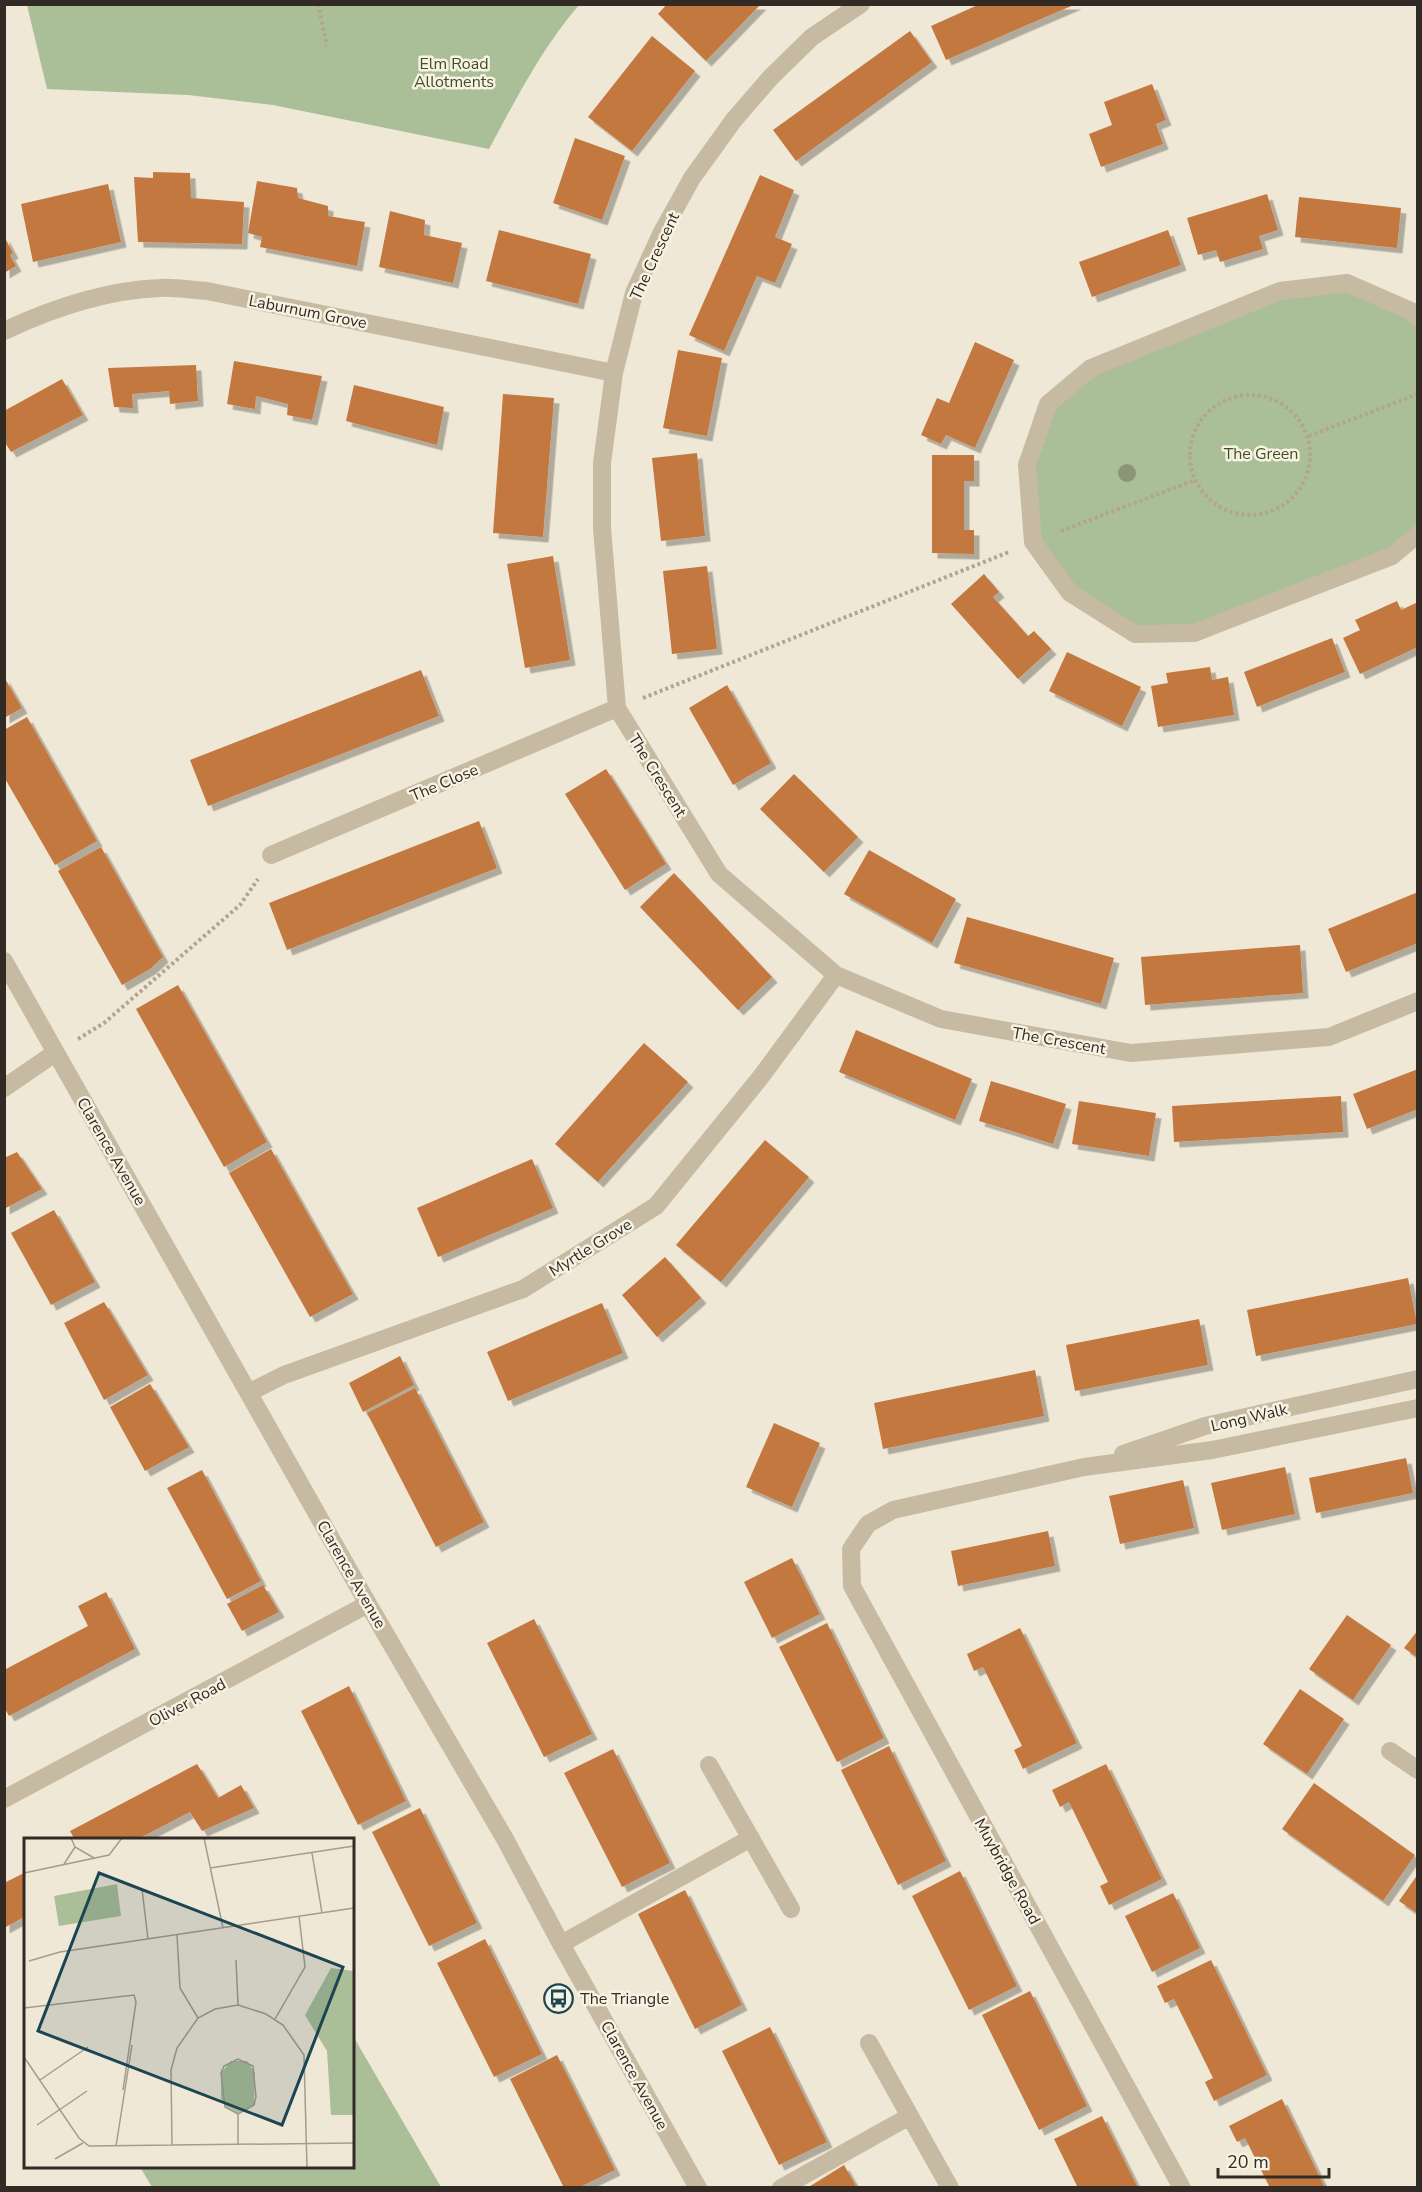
<svg xmlns="http://www.w3.org/2000/svg" width="1422" height="2192" font-family="'Nunito Sans',sans-serif">
  <defs>
    <filter id="shadow"><feDropShadow dx="5.5" dy="5.5" stdDeviation="0" flood-color="#0004"/></filter>
  </defs>
  <rect width="100%" height="100%" fill="#f0e8d6"/>
  <path fill="#aabe97" d="M27,5V4L579,5C542,48 516,99 489,149L273,105L188,95L47,89Z
    M1347,283L1417,318V534L1392,556L1194,633L1135,634L1070,593L1033,542L1027,465L1048,404L1091,368L1280,291Z
    M353,2036L441,2187H152L140,2167L352,2166Z"/>
  <path fill="#c37841" filter="url(#shadow)" d="M667,4H761L706,61L658,14Z
    M980,4H1076L946,60L931,26Z
    M910,31L932,62L796,161L773,130Z
    M652,36L695,71L632,151L588,117Z
    M1152,84L1166,120L1156,124L1163,144L1101,167L1089,134L1112,125L1104,102Z
    M575,138L625,156L602,220L553,203Z
    M153,172L190,173L191,198L244,202L242,244L138,242L134,177L153,178Z
    M760,175L794,190L775,237L792,244L775,283L757,276L724,351L689,335Z
    M257,181L297,188L298,198L328,206V216L365,222L357,266L260,247L262,237L248,233Z
    M108,184L121,242L33,262L21,204Z
    M1267,194L1278,230L1259,236L1263,249L1220,262L1216,250L1198,255L1187,218Z
    M1299,197L1401,208L1397,248L1295,237Z
    M390,211L425,220L424,235L462,243L453,283L379,267Z
    M499,230L591,254L578,304L486,281Z
    M1168,230L1181,265L1092,297L1079,262Z
    M4,236L13,253L10,255L16,266L4,273Z
    M975,342L1014,360L975,448L946,435L941,444L921,435L937,398L949,403Z
    M678,350L722,358L707,436L663,428Z
    M234,361L322,376L312,420L287,415L288,404L256,396L255,409L227,404Z
    M196,365L198,401L170,404L169,391L132,394L133,408L114,407L108,368Z
    M62,379L83,415L11,452L4,441V411Z
    M354,385L444,407L437,445L346,421Z
    M503,394L554,398L543,537L493,533Z
    M697,453L705,536L661,541L652,458Z
    M932,455H974V481H964V530H974V554L932,553Z
    M553,556L570,660L525,668L507,564Z
    M707,566L717,649L672,654L663,571Z
    M984,574L999,592L993,597L1028,636L1034,631L1051,649L1018,679L951,604Z
    M1397,601L1401,610L1418,602V647L1360,674L1343,638L1360,630L1355,620Z
    M1332,638L1345,672L1257,707L1244,672Z
    M1067,652L1141,687L1122,726L1049,691Z
    M1210,667L1212,680L1228,677L1234,715L1158,727L1151,686L1168,683L1166,673Z
    M421,670L439,716L208,806L190,760Z
    M4,677L22,708L4,718Z
    M727,685L771,763L733,785L689,708Z
    M27,717L97,841L55,865L4,777V730Z
    M606,769L666,864L625,890L565,794Z
    M794,774L858,837L824,872L760,809Z
    M479,821L497,868L287,950L269,903Z
    M101,847L163,957L150,969L122,985L58,871Z
    M869,850L956,899L932,943L844,894Z
    M674,873L772,977L738,1010L640,907Z
    M1418,892V943L1346,972L1328,929Z
    M967,917L1114,958L1101,1004L954,963Z
    M1300,945L1303,993L1145,1005L1141,957Z
    M178,985L267,1142L224,1167L136,1009Z
    M856,1030L972,1079L955,1120L839,1072Z
    M644,1043L688,1082L598,1182L555,1144Z
    M1418,1069V1109L1367,1129L1353,1094Z
    M991,1081L1066,1104L1053,1144L979,1121Z
    M1341,1096L1343,1132L1174,1142L1172,1106Z
    M1079,1101L1156,1113L1149,1156L1072,1144Z
    M765,1140L809,1177L721,1282L676,1245Z
    M271,1149L353,1294L310,1317L229,1173Z
    M17,1152L42,1189L4,1209V1158Z
    M532,1159L553,1208L438,1257L417,1208Z
    M54,1210L95,1282L51,1305L11,1233Z
    M665,1257L701,1298L657,1337L622,1295Z
    M1408,1278L1417,1324L1256,1356L1247,1310Z
    M104,1302L148,1375L104,1400L64,1323Z
    M602,1303L623,1353L508,1401L487,1352Z
    M1199,1319L1208,1365L1075,1391L1066,1345Z
    M400,1356L414,1385L363,1412L349,1383Z
    M1035,1370L1044,1416L883,1449L874,1403Z
    M150,1384L189,1447L145,1471L110,1407Z
    M415,1388L484,1522L436,1547L367,1413Z
    M774,1423L820,1443L792,1507L746,1487Z
    M1406,1458L1413,1493L1316,1513L1309,1478Z
    M1285,1467L1295,1514L1222,1530L1211,1483Z
    M202,1470L261,1581L227,1599L167,1488Z
    M1183,1480L1194,1528L1120,1544L1109,1496Z
    M1048,1531L1055,1566L958,1586L951,1551Z
    M792,1558L820,1614L772,1638L744,1582Z
    M263,1585L279,1612L242,1631L227,1604Z
    M106,1592L135,1649L9,1716L4,1707V1670L88,1626L78,1606Z
    M1347,1615L1391,1645L1353,1700L1309,1669Z
    M534,1619L592,1734L544,1757L487,1643Z
    M827,1623L884,1738L837,1762L779,1647Z
    M1020,1628L1077,1743L1023,1769L1014,1750L1022,1746L983,1667L974,1671L967,1654Z
    M1418,1630V1658L1404,1648Z
    M349,1686L406,1801L358,1825L301,1711Z
    M1300,1689L1344,1719L1307,1774L1263,1744Z
    M889,1746L946,1861L898,1885L841,1770Z
    M613,1749L670,1863L622,1887L564,1773Z
    M197,1764L218,1798L241,1785L254,1808L202,1831L190,1812L136,1840H75L70,1831Z
    M1106,1764L1162,1879L1109,1905L1100,1886L1108,1882L1069,1802L1060,1807L1052,1790Z
    M1314,1783L1415,1855L1383,1901L1282,1829Z
    M420,1808L477,1923L429,1946L372,1832Z
    M960,1871L1017,1986L969,2010L912,1896Z
    M26,1872V1916L4,1928V1883Z
    M1418,1874V1914L1399,1901Z
    M685,1890L742,2005L695,2029L638,1914Z
    M1173,1893L1200,1948L1152,1972L1125,1916Z
    M485,1939L542,2054L494,2077L437,1963Z
    M1211,1960L1267,2075L1214,2101L1205,2082L1213,2078L1174,1999L1165,2003L1157,1986Z
    M1030,1991L1087,2106L1039,2130L982,2015Z
    M770,2027L827,2142L779,2165L722,2051Z
    M557,2055L615,2170L578,2188H564L510,2079Z
    M1282,2099L1325,2188H1270L1245,2138L1237,2142L1229,2126Z
    M1102,2116L1138,2188H1078L1054,2139Z
    M844,2165L857,2188H807Z"/>
  <g fill="none" stroke-linecap="round" stroke-linejoin="round">
    <path stroke="#b3a48d" stroke-width="4" stroke-dasharray="3 3" stroke-linecap="butt" d="M318,4L327,46
      M1190 455a60 60 0 1 1 120 0a60 60 0 1 1-120 0Z
      M1309,436L1418,394
      M1061,531L1195,480
      M643,698L1009,552
      M78,1039L104,1023L240,905L258,879"/>
    <path stroke="#c7baa3" stroke-width="18" d="M861,4L812,37L771,77L733,121L692,178L662,232L634,293L614,373L602,463V528L617,708L719,874L836,975L941,1019L1131,1053L1329,1037L1418,1001
      M1418,318L1411,311L1347,283L1280,291L1091,368L1048,404L1027,465L1033,542L1070,593L1135,634L1194,633L1392,556L1418,534
      M4,331C53,308 106,290 160,288C175,287 191,290 207,291L614,373
      M271,855L617,708
      M4,961L368,1604L505,1839L561,1944L698,2188
      M4,1088L55,1053
      M250,1392L284,1375L523,1289L656,1206L760,1078L836,975
      M1123,1454L1205,1426L1418,1379
      M1390,1751L1418,1770
      M709,1765L791,1909
      M4,1799L368,1604
      M561,1944L751,1838
      M869,2043L950,2188
      M781,2188L910,2116
      M1182,2188L852,1586L851,1549L868,1524L893,1510L1084,1467L1212,1450L1418,1408"/>
  </g>
  <circle fill="#8c9477" cx="1127" cy="473" r="9"/>
  <defs>
    <symbol id="bus-ring" viewBox="-11 -11 22 22"><circle r="9.5" fill="#f8f2e2" stroke="#1c4552" stroke-width="1.5"/><path d="M-5-6H5V4H4V6H2V4H-2V6H-4V4H-5ZM-3.5-4V0h7V-4ZM-3.5 1.2v1.5H-2V1.2ZM2 1.2v1.5H3.5V1.2Z" fill="#1c4552"/></symbol>
  </defs>
  <g fill-rule="evenodd">
    <use href="#bus-ring" x="542" y="1982" width="33" height="33"/>
  </g>
  <g text-anchor="middle" stroke-width="5" stroke-linejoin="round" paint-order="stroke">
    <g font-size="16" fill="#3b5029" stroke="#f8f2e2">
      <text x="454" y="69">Elm Road<tspan x="454" dy="18">Allotments</tspan></text>
      <text x="1261" y="459">The Green</text>
    </g>
    <g font-size="16" fill="#322b25" stroke="#f8f2e2">
      <text transform="translate(654 256) rotate(-65)" y="6">The Crescent</text>
      <text transform="translate(308 311) rotate(11)" y="6">Laburnum Grove</text>
      <text transform="translate(658 775) rotate(58)" y="6">The Crescent</text>
      <text transform="translate(444 782) rotate(-23)" y="6">The Close</text>
      <text transform="translate(1059 1040) rotate(10)" y="6">The Crescent</text>
      <text transform="translate(112 1151) rotate(60)" y="6">Clarence Avenue</text>
      <text transform="translate(590 1247) rotate(-32)" y="6">Myrtle Grove</text>
      <text transform="translate(1249 1417) rotate(-13)" y="6">Long Walk</text>
      <text transform="translate(352 1574) rotate(60)" y="6">Clarence Avenue</text>
      <text transform="translate(187 1702) rotate(-28)" y="6">Oliver Road</text>
      <text transform="translate(1008 1871) rotate(61)" y="6">Muybridge Road</text>
      <text transform="translate(635 2075) rotate(61)" y="6">Clarence Avenue</text>
    </g>
    <g font-size="16" fill="#322b25" stroke="#f8f2e2" text-anchor="start">
      <text x="580" y="2004">The Triangle</text>
    </g>
  </g>
  <g transform="translate(24 1838)">
    <rect width="330" height="330" fill="#f0e8d6"/>
    <path d="M93,46L97,78L35,88L30,58ZM307,130L330,133V277H307L303,213L281,177ZM207,223H223L231,235L230,267L214,276L201,269L197,260V235Z" fill="#aabe97"/>
    <path fill="none" stroke="#a49c8f" stroke-width="1.5" d="M47,0L51,9L70,20M180,0L199,90M288,15L298,75M40,26L51,9M186,30L330,8M0,35L85,17L98,0M118,51L124,101M153,97L156,150L174,180M212,122L214,167M5,123L36,114L330,70M0,170L110,157L112,164L99,252M251,181L281,129L275,78M0,219L55,300L65,308L330,305M16,242L64,209M13,287L63,253M148,307L147,232L153,210L174,180L191,171L214,167L242,176L259,187L280,217L283,330M214,307V276L201,269L197,235L200,228L214,221L229,228L232,259L230,267L214,276M92,308L108,207M31,321L59,305"/>
    <path fill="#1c4552" fill-opacity="0.15" stroke="#1c4552" stroke-width="3" d="M75,35L319,129L258,287L14,193Z"/>
    <rect width="330" height="330" fill="none" stroke="#322b25" stroke-width="3"/>
  </g>
  <rect width="1422" height="2192" fill="none" stroke="#322b25" stroke-width="12"/>
  <path d="M1218 2168v9h111v-9" fill="none" stroke="#322b25" stroke-width="3"/>
  <text x="1227" y="2168" font-size="18" fill="#322b25" stroke="#f8f2e2" stroke-width="4.5" paint-order="stroke">20 m</text>
</svg>
